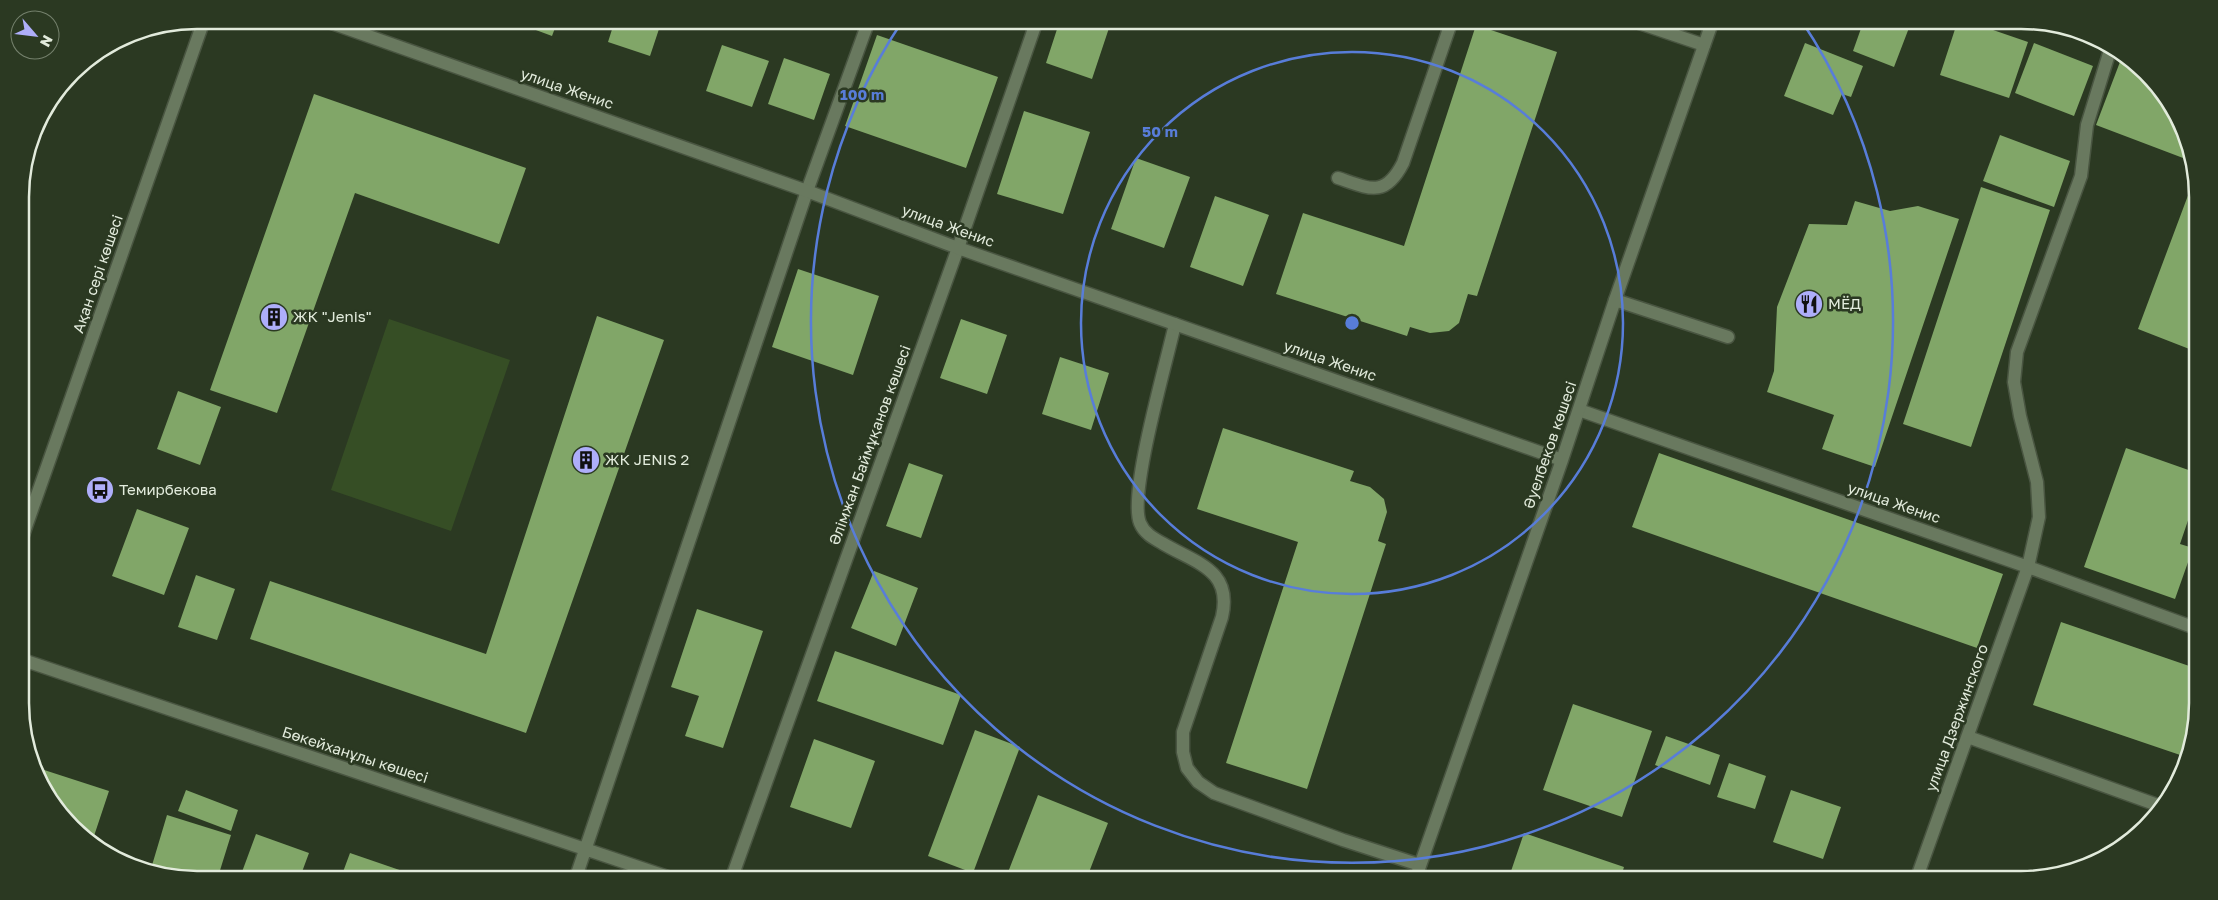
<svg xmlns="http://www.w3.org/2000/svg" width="2218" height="900" font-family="'Golos Text',sans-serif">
  <rect width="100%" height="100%" fill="#2b3922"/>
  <path fill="#364e25" d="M389,319L510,360L451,531L331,490Z"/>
  <path fill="#81a668" d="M509,20H558L552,36Z
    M615,20H662L650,56L608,42Z
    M1060,20H1085L1109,28L1092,79L1046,63Z
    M1864,20H1912L1894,67L1853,51Z
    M1958,20H1964L2028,42L2009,98L1940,75Z
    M1476,25L1557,52L1477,296L1468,294L1459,323L1449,331L1430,333L1410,327L1407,336L1276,294L1303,213L1404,246Z
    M877,35L998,77L966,168L845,126Z
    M1805,43L1863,66L1851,97L1842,94L1833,115L1784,96Z
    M2034,43L2093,66L2074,116L2015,93Z
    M722,45L769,61L752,107L706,91Z
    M2123,54L2128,56L2161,89L2191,161L2096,125Z
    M784,58L830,74L814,120L768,104Z
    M314,94L526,168L499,244L355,193L277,413L210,390Z
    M1024,111L1090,132L1063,214L997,194Z
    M2000,135L2070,161L2054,207L1983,181Z
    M1136,158L1190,177L1164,248L1111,229Z
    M2196,174L2197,352L2138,329Z
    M1981,187L2050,210L1971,447L1903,424Z
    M1215,196L1269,215L1243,286L1190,267Z
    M1855,201L1890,211L1918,206L1959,219L1875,467L1822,449L1834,415L1767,392L1774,371L1777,307L1809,224L1847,225Z
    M798,269L879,296L853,375L772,347Z
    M597,316L664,340L526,733L250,639L270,581L486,654Z
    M961,319L1007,335L987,394L940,378Z
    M1060,357L1109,373L1091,430L1042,414Z
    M178,391L221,407L200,465L157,449Z
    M1223,428L1354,471L1350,481L1370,487L1384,499L1387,512L1378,541L1386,544L1307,789L1226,763L1298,542L1197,509Z
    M2126,448L2197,473V494L2180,544L2193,548L2175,599L2084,567Z
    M1659,453L2003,574L1977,648L1632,527Z
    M909,463L943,475L921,538L886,526Z
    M137,509L189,528L164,595L112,576Z
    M874,571L918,588L896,646L851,628Z
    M196,575L235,589L217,640L178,627Z
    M697,609L763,631L723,748L685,736L699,696L671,687Z
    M2061,622L2198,669V703L2189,758L2033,705Z
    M835,651L961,695L943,745L817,701Z
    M1573,704L1652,731L1622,817L1543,790Z
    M975,730L1020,747L973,873L928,856Z
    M1666,736L1720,755L1710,785L1655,765Z
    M814,739L875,761L851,828L790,807Z
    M1729,763L1766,776L1755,809L1717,797Z
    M38,768L109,791L93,839L64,819Z
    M186,790L238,810L231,831L178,811Z
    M1791,790L1841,807L1823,859L1773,842Z
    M1038,795L1108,823L1086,880H1005Z
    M167,815L231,835L217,880H197L150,872Z
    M1524,833L1624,867L1620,880H1508Z
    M256,834L309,853L299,880H239Z
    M350,853L417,876L416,880H340Z"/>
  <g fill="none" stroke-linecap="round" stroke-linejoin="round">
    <defs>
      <path id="lane" d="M1630,20L1704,45
        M1338,178C1370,189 1385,198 1403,163L1452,20
        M1615,300L1728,337
        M1175,324C1167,361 1128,494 1140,523C1144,533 1153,538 1162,543C1195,563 1233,569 1222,617L1183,732V752L1187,768L1198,782L1214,793L1343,840L1420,865
        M1968,737L2163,807"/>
      <path id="street" d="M1579,410L2028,567L2198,629
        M23,660L677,880
        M575,880L807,191L869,20
        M731,880L958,248L1037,20
        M1916,880L2028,567L2039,517L2037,482L2020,416L2014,382L2017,352L2081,176L2087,125L2111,47"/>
      <path id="secondary" d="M323,20L807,191L958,248L1562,460
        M22,538L204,20
        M1415,880L1562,460L1615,300L1713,20"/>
    </defs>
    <use href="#lane" stroke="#495541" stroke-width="15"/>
    <use href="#street" stroke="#495541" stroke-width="15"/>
    <use href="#secondary" stroke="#495541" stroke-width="15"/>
    <use href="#lane" stroke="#69795f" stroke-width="12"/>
    <use href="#street" stroke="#69795f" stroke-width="12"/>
    <use href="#secondary" stroke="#69795f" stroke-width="12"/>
  </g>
  <g fill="none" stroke="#587dd9" stroke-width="2.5">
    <circle cx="1352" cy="323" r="271"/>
    <path d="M1801 20A541 541 0 1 1 903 20"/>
  </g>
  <defs>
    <symbol id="restaurant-disc" viewBox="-11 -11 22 22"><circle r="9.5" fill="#aeaefa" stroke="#2b3922"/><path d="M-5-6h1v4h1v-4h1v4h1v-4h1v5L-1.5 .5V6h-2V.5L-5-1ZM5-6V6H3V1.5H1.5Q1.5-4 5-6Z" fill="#111"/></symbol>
    <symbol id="building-disc" viewBox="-11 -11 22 22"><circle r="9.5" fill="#aeaefa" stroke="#2b3922"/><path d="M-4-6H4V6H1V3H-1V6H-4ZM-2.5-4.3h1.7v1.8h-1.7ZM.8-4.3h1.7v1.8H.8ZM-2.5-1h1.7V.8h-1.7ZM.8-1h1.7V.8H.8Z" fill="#111"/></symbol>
    <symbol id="bus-disc" viewBox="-11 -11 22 22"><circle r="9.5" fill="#aeaefa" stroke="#2b3922"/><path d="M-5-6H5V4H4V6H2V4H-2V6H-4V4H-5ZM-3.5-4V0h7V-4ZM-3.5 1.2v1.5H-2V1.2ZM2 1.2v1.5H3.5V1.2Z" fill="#111"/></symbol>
  </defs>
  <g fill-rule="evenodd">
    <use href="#restaurant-disc" x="1793" y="288" width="32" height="32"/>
    <use href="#building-disc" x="258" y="301" width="32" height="32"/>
    <use href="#building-disc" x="570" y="444" width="32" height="32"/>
    <use href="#bus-disc" x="84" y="474" width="32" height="32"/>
  </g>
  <g text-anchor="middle" stroke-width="5" stroke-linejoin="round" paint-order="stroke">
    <g font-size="15" fill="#e2ebdc" stroke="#2b3922">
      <text transform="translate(567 89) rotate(19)" y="5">улица Женис</text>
      <text transform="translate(948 226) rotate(20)" y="5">улица Женис</text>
      <text transform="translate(98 274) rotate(-71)" y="5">Ақан сері көшесі</text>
      <text transform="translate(1330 361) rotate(19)" y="5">улица Женис</text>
      <text transform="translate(870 445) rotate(-70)" y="5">Әлімжан Баймұқанов көшесі</text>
      <text transform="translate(1550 445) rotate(-71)" y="5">Әуелбеков көшесі</text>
      <text transform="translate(1894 503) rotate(19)" y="5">улица Женис</text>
      <text transform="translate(1957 718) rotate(-70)" y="5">улица Дзержинского</text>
      <text transform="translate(355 755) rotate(18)" y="5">Бөкейханұлы көшесі</text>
    </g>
    <g font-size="15" fill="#e2ebdc" stroke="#2b3922" text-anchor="start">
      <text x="1828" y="309">МЁД</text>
      <text x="293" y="322">ЖК "Jenis"</text>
      <text x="605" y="465">ЖК JENIS 2</text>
      <text x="119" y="495">Темирбекова</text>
    </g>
  </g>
  <path d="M0 0H2218V900H0ZM197 29H2021A168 168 0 0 1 2189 197V703A168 168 0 0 1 2021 871H197A168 168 0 0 1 29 703V197A168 168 0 0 1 197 29Z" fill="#2b3922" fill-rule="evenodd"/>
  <path fill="none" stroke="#e2ebdc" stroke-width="2.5" d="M197 29H2021A168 168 0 0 1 2189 197V703A168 168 0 0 1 2021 871H197A168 168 0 0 1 29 703V197A168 168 0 0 1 197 29Z"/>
  <circle cx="1352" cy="323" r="8" fill="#587dd9" stroke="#2b3922" stroke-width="2.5"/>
  <g font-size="15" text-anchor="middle" font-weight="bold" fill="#587dd9" stroke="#2b3922" stroke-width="5" stroke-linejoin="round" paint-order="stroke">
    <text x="862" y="100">100 m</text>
    <text x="1160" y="137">50 m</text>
  </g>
  <g transform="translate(35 35) rotate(118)"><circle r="24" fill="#2b3922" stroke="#74806c"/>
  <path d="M0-4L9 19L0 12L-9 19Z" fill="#aeaefa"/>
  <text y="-8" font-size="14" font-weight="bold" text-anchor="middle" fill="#e2ebdc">N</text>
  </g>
</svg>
